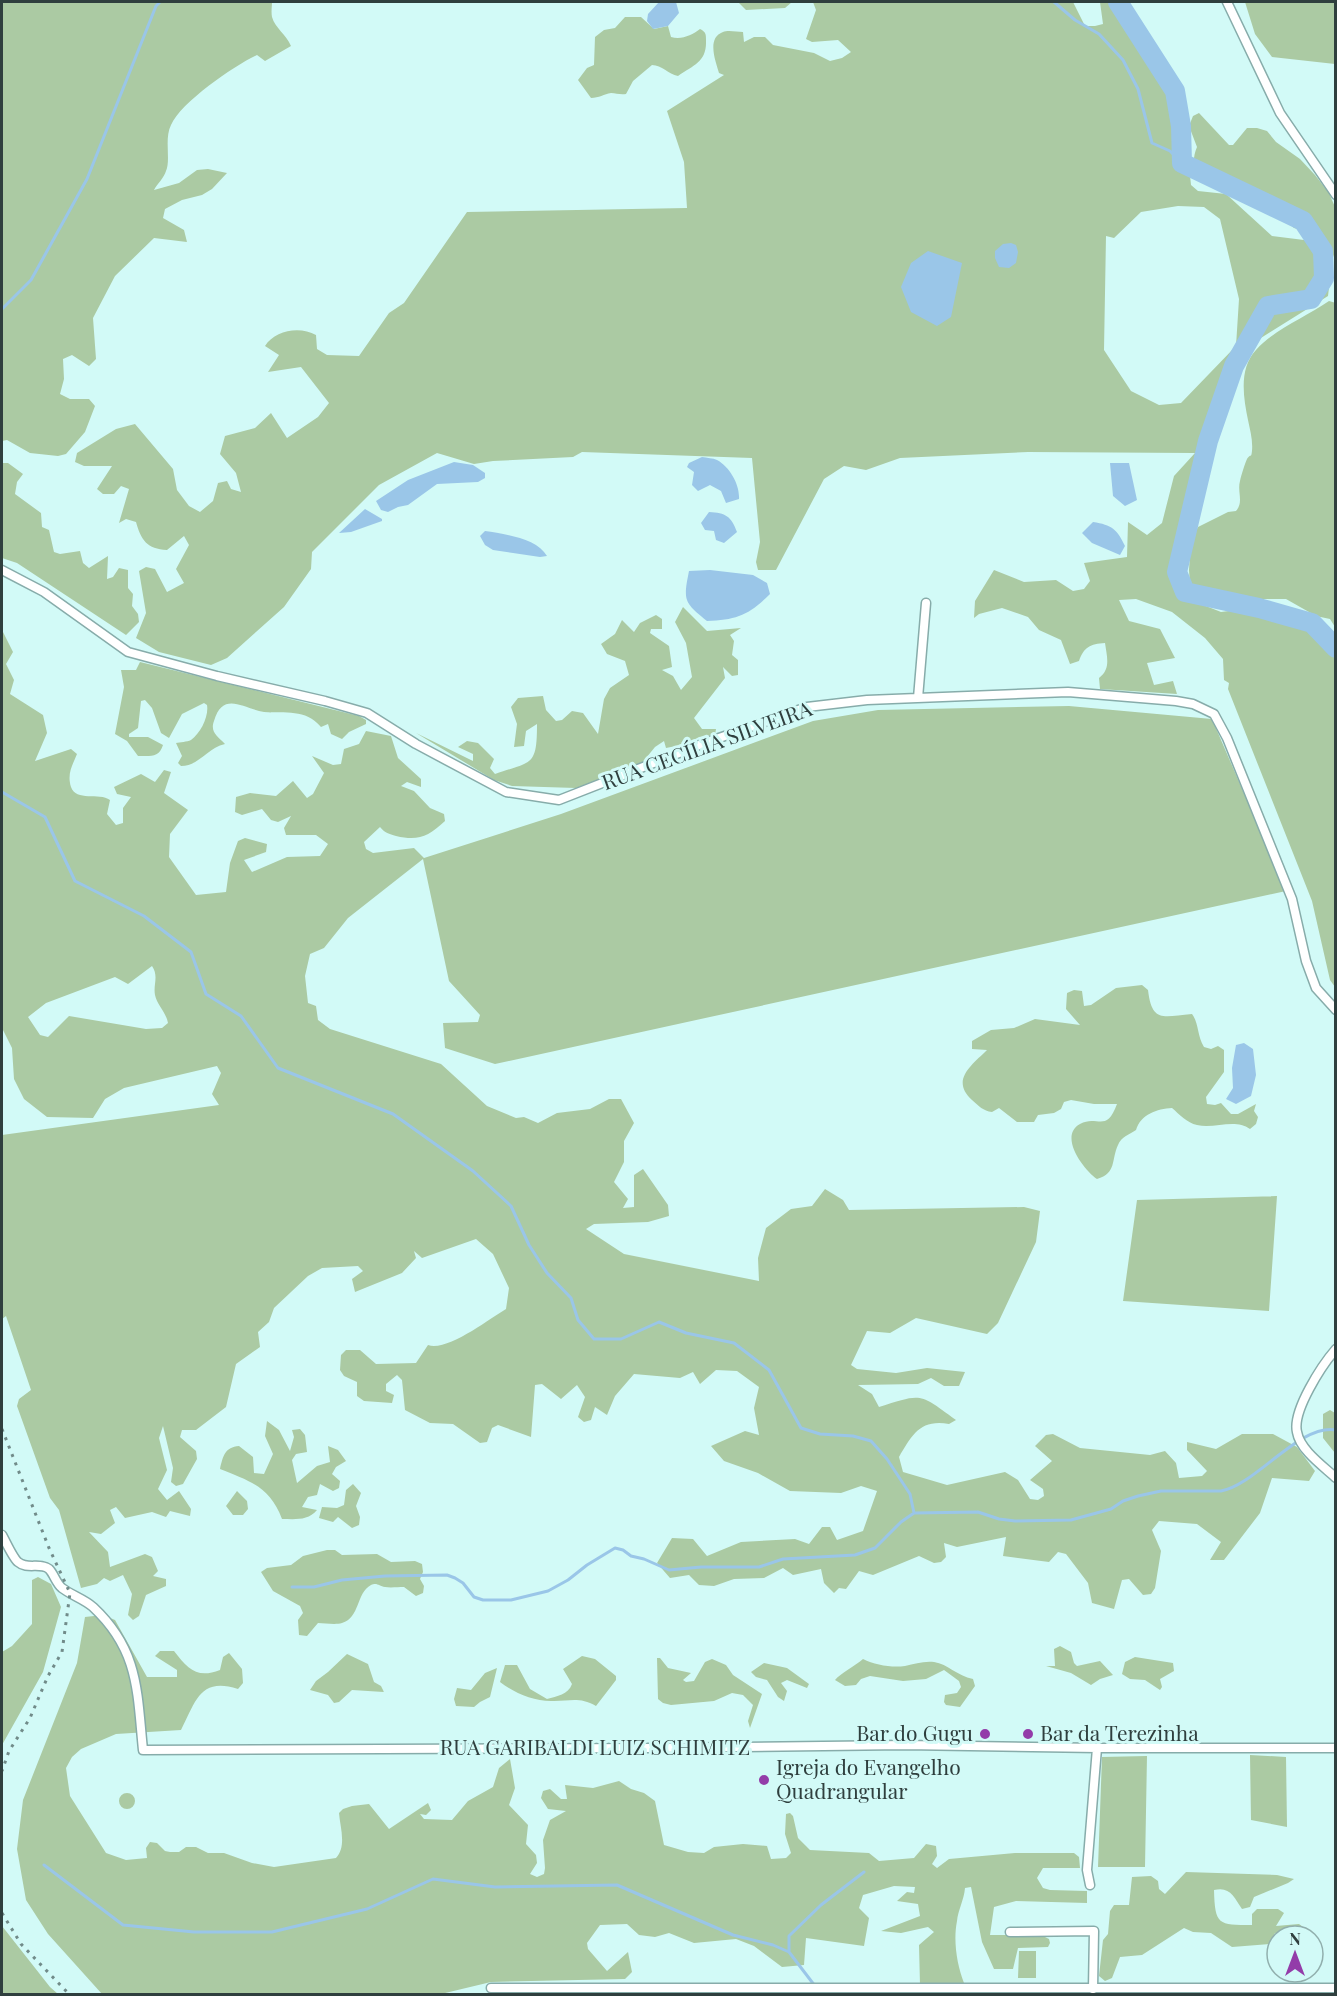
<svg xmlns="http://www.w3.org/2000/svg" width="1337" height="1996" font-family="'Playfair Display',serif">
  <rect width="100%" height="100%" fill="#d2faf7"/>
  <path fill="#abcaa3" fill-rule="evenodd" d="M2,2H272C272,6 271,12 272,17C275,28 286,34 291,46L265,61L257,55C235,65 181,102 171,125C164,139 171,160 166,171C164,178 157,184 154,190L179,183L197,170L208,169L227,173L212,189L202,195L182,200L165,209L163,218L184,230L187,242L154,238L115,276L93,318L96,359L89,366L72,355L63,359L64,379L60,394L70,399H89L95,406L85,432L66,454L58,456L30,453L7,440L2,441Z
    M738,2H792L785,8L746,10Z
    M813,2H1073L1085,26H1095L1103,24L1100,2H1116L1152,52L1184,119L1191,185L1198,191L1226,194L1272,236L1304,240L1319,252L1330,279L1328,296L1256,341L1237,370L1230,401L1213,427L1215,447L1193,509L1177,586L1183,597L1221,612L1253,608L1320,627L1335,643V987L1330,980L1312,901L1228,689L1229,683L1224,680L1223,659L1205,638L1172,612L1136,599L1119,600L1129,621L1160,629L1175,658L1147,663L1154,685L1173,681L1177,694L1100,689L1099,678C1111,669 1107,657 1105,643C1090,644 1084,647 1079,661L1070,664L1061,640L1039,630L1028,617L1002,608L979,614L974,618L975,601L994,570L1024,582L1056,580L1073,591L1084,589L1090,581L1084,563L1127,557L1128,522L1147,535L1162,523L1174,476L1195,453L1028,452L900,458L866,470L844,466L824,479L776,570H758L756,562L760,542L752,458L582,452L573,457L493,461L474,464L437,453L379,485L312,552L311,569L284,607L227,658L211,665L159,652L136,638L146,613L139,571L146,567L155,569L167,592L184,583L176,569L189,545L184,536L167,550C147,549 141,540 136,522L126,519L119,523L129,489L121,486L114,494H103L97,489L112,466H84L75,462L77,453L116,429L135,424L173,469L177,490L189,506L200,512L213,501L218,483L227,481L231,489L241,492L236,473L220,454L225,436L255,428L271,413L287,438L318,417L329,403L301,367L268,372L279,355L265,346C275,330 300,326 316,335L317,349L327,355L359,356L389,313L404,303L467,212L687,208L684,162L667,111L724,75L719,73C716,62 706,38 723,32C728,30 737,32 743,32L744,42L754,37H765L773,45L814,53L830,61L842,58L851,52L838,40L812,42L806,39L816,10ZM1178,206L1204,207L1220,219L1239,299L1236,346L1181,403L1159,405L1131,391L1104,350L1106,236L1114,238L1141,212Z
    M1245,2H1335V64L1272,57L1255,34Z
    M625,17H641L654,29L668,26L671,37C682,40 692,35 700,29C706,32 706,34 706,40C707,62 694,65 678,76C668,74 662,65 652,65L633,81L626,94C620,95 616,93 611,93C604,94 599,98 591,98L578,80L587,68L594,65L595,37L604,30L615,28Z
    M1199,113L1229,145H1233L1247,128H1257L1267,131L1276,142L1300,159L1315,175L1329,193L1335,207V260L1332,252L1305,231L1294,228L1280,214L1261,209L1226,189L1199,181C1193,169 1192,159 1197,147L1189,126L1193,116Z
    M1329,301L1336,303L1335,627L1330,619L1316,616L1286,599H1234L1207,593L1190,584L1189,570L1191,540L1198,527L1228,512L1236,511C1244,502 1237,492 1240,481C1241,476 1245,463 1247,459C1251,453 1251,459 1252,451C1253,440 1250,430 1248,420C1243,396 1239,368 1256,350C1275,329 1306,317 1329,301Z
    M2,463H8L23,474L17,482L15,494L41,513L42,527L49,530L54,552L60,554L80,551L83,563L89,568L108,556L107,579L113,577L119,568L128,570V588L133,594L132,606L138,614L139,622L126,635L17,563L2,558Z
    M683,607L707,631L741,628L730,635L734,641L732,655L738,660V675L732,676L723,667L725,678L694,718L702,729H716L715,735L699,737L686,744L666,748L664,741L655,747L642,763L576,788L512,786L494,780L416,733L473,761V754L458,747L467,741L478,743L494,759L490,768L495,774C532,761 537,767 537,724L526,731L524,746L514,747L517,724L511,707L518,698L543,696L546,710L556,721L562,720L572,711L583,713L598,734L604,699L610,688L629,675L625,661L607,654L601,644L615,634L622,620L634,632L640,623L656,615L662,619V629H651L650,633L669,646L672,667L662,670L673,676L681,690L692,677L686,643L675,622Z
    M2,630L13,652L6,664L14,680L10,694L43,715L47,733L35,761L71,749L77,754C72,766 67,774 71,787C76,802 99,792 110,800L107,814L116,825L123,823V808L131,797L117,794L114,787L141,774L155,782L164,770L171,772L164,793L188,810L170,834L169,857L196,895L226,892L230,863L238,841L245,838L267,844L266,852L244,860L252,872L287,857L320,856L328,844L316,835H286L284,828L291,816L278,822L271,820L262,809L242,815L235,812L236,797L250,793L276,796L293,781L307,798L313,794L324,773L312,756L333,765L341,764L344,749L359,744L366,731L391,736L398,758L421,779V787L407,782L401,786L414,791L430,808L444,814L445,821C428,837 418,841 396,836C389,834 385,833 380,827L364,842L366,849L373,853L414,848L424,858L561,814L813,721L878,710L1069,706L1212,719L1286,891L495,1064L445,1048L443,1023L478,1022L480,1015L449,981L423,859L348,918L324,948L310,954L305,976L308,1003L316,1006L318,1020L330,1029L441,1064L487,1106L516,1118L524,1117L538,1123L557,1113L590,1109L609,1099H621L634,1123L624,1141V1162L614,1182L628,1199L623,1208L634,1207V1175L643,1169L668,1205L669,1216L648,1222L594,1224L586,1229L624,1254L759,1281L758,1258L766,1228L791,1209L812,1206L825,1189L843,1200L849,1210L1024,1207L1040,1211L1036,1242L998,1323L987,1334L916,1318L890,1333L867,1331L851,1365L857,1369L896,1373L927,1368L965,1372L959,1386H944L931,1378L918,1384L858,1385L872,1394L879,1407C923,1393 919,1393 956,1420L949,1424C920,1419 912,1435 899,1457L903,1472L947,1485L1005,1472L1018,1480L1030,1499L1038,1500L1044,1496L1043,1489L1030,1480L1052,1461L1035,1446L1046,1435L1053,1434L1080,1448L1150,1455L1165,1451L1176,1463L1179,1478L1202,1476L1207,1471L1187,1450V1442L1216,1449L1242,1434H1273L1297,1447L1315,1471L1309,1481L1272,1478L1260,1513L1224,1560H1210L1221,1542L1197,1524L1159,1521L1152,1530L1161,1551L1155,1588L1151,1594L1143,1595L1129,1579L1122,1580L1114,1609L1092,1603L1088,1583L1066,1554L1058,1552L1049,1562L1003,1556L1006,1537L957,1547L944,1543L946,1557L941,1562L934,1563L919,1556L873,1575L859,1571L846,1589L839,1588L834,1593L824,1583L821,1569L793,1575L783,1568L764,1578L734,1579L714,1586L699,1585L689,1575L670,1578L657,1563L672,1538L693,1539L707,1556L741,1542L795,1539L809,1544L822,1527H830L837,1540L863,1531L877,1491L861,1486L841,1493L790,1491L758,1473L724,1461L711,1446L745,1431L759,1435L754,1408L759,1387L737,1371L716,1370L700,1384L693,1372L680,1378L634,1374L615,1396L607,1415L595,1407L591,1420L584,1422L578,1417L585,1397L577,1385L561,1399L542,1384L535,1385L531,1437L498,1425L492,1428L487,1442L480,1443L453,1424L430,1423L405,1410L402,1380L397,1375L386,1384V1391L394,1395L392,1403L364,1401L357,1396V1382L344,1376L340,1370L341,1355L346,1350H360L376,1364L416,1363L428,1345C447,1352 489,1319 506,1309L509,1288L493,1254L476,1239L422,1258L414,1251L416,1258L402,1273L355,1292L352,1279L363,1271L358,1266L322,1268L308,1276L274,1308L269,1322L258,1332L260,1347L236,1364L226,1407L196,1430H182L180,1437L196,1451L197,1459L183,1484L176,1486L171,1482L173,1468L163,1426L159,1438L167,1470L158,1489L167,1500L179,1491L191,1509L190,1516L170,1511L166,1517L152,1512L125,1518L116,1507L110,1510L115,1523L101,1534L89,1532L108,1552L110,1567L145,1554L152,1557L158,1571L153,1576L166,1579V1586L146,1595L139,1616L133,1620L128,1615L132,1594L123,1575L110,1581L104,1578L97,1584L81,1588L59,1510L50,1498L17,1406L19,1399L31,1390L6,1316L2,1319V1135L219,1105L212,1094L221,1073L217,1066L124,1088L105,1099L93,1118L47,1117L24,1099L14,1079L12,1048L2,1028ZM152,966C159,976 153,985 155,995C157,1005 166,1012 168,1023L162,1028L146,1029L69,1016L48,1037L40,1035L28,1017L46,1003L115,977L128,984Z
    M140,662L359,716L366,720V724L349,732L342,739L331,734L328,724L321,727C305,708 286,714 264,712C244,709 223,690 214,721C210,732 217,736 225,744C207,748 199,766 181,766L178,763L182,756L176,743C180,742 187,742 191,740C201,733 209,716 207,705L204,703L182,714L169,738L161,733L152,708L145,700L141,701L138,728L129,734V737H148L163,745C159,758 150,756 138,756L127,741L115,734L124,687L121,670H136Z
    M1142,985L1148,990C1152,1024 1164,1016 1192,1014C1199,1023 1197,1036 1204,1047L1211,1049L1218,1046L1224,1050V1072L1206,1097L1207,1104L1215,1105L1221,1103L1231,1114H1238L1256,1104L1254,1111L1258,1117L1256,1124L1250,1129C1235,1118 1215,1129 1197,1125C1187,1123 1179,1114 1172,1108C1157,1109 1141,1114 1136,1130C1130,1134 1121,1137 1118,1145C1111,1160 1117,1173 1097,1179C1084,1170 1058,1136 1080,1124C1097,1114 1106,1134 1117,1104H1094L1071,1100L1064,1102L1061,1109L1054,1113L1038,1115L1034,1122H1017L999,1108L992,1112C983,1111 979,1106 972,1100C950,1080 972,1065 987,1050L972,1049V1041L991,1030L1014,1028L1035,1019L1080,1025L1066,1009L1067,993L1074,990L1082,991L1084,1006L1091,1005L1116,988Z
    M1277,1196L1269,1311L1123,1301L1137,1200Z
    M1330,1410L1335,1413V1453L1323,1438V1414Z
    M267,1421L279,1430L290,1451L294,1437L292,1430L300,1429L305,1435L307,1452L296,1454L292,1460L297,1483L317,1466L330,1462L328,1446L338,1450L346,1461L336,1467L332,1474L340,1481L339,1488L333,1491L320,1484L317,1495L308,1497L302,1507L317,1510C308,1521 295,1519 282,1519C270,1487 250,1481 220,1469C223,1456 225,1447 239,1446L253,1457L254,1473L264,1474L273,1454L265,1436Z
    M353,1484L361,1493L356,1506L360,1517L359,1525L352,1528L338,1517L333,1522L319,1518L322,1507L337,1508L344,1505L346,1490Z
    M237,1491L247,1501L248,1509L243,1515H233L226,1506Z
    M327,1550H335L342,1555L377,1554L391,1562L415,1561L422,1564L423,1572L420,1579L424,1586L423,1593L416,1596L404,1587C398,1587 390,1588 385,1587C379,1586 377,1582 371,1585C356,1593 360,1618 342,1623C335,1625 325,1623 318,1623L307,1636L299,1635L298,1620L303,1613L300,1606L273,1591L261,1572L267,1568L291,1565L303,1556Z
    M38,1577L51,1584L61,1607L43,1672L2,1745V1652L12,1646L32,1624V1580Z
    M103,1615L115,1620L147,1677H177V1670L155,1656L160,1651H174C188,1669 197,1679 220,1670L223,1657L229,1653L242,1669L243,1683L238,1689C200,1677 196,1701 181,1730L116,1734L81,1749L72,1757L66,1768L70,1796L106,1853L126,1860L147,1858L146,1848L150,1842L157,1843L165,1851L170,1852H179L186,1847H196L208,1853H224L252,1863L274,1867L336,1858C347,1846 340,1827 339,1813L343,1809L352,1806L369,1804L389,1829L428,1803L431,1810L426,1815L420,1814L424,1819L452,1820L468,1801L493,1787L499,1768L510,1759L515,1788L509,1805L528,1825L526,1844L536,1855L537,1863L530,1874L537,1877L544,1874L545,1868L543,1840L550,1820L566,1811L548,1809L541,1798L543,1791L550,1789L561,1799H567L565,1785L593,1788L619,1781L631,1789L644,1793L655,1801L664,1845L688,1852L704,1853L714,1847L743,1844L767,1846L771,1859L786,1858L791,1853L785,1834L786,1814L790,1813L793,1816L798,1838L810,1850L869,1853L879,1861L914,1858L926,1844L936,1846L937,1856L932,1864L937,1868L949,1859L1015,1853H1074L1079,1857L1080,1868H1043L1037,1878L1043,1888L1050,1890L1087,1891V1903L1016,1901L994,1907L990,1935H1041L1049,1939L1050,1943L1048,1947L1018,1948L1013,1969H994L982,1942L971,1887L965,1888C964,1900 958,1910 957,1921C953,1941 957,1965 964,1983L920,1985L919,1945L934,1932L928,1927L901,1933L881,1931L920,1916L918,1904L897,1901L907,1892L914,1893L915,1887L894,1886L863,1895L859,1908L869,1918L864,1946L806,1938L804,1965L782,1967L754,1946L736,1939L694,1943L669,1933L655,1937L639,1935L627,1924L600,1925L587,1943L588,1949L607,1971L628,1952L632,1972L625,1979L491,1982L441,1994H102L48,1934L26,1900L17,1849L23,1800L77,1663L85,1617Z
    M1060,1646L1071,1652L1074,1663L1077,1666L1100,1661L1113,1675L1100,1679L1091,1685L1071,1673L1046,1666H1055L1054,1649Z
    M347,1654L368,1664L374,1682L381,1686L384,1692L352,1690L339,1702L334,1703L328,1695L310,1690L316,1681L328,1672Z
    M582,1656L595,1659L616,1676V1680L596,1706C580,1697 571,1701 554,1701C535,1702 514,1693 500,1682L505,1665H517L530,1689L547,1699C557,1696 568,1695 572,1684L563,1669Z
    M1135,1657L1173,1663L1174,1671L1160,1679L1162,1687L1160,1690L1145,1680L1130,1679L1122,1674L1125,1662Z
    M657,1658H660L668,1668L691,1673L683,1680L686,1682L694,1681L705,1662L712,1659L726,1665L733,1675L762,1694L750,1728L748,1721L753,1705L743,1695L732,1693L714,1701L671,1705L663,1703L658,1699Z
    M863,1659C875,1665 892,1668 905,1666C915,1664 923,1661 934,1662C948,1664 957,1676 973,1679L975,1686L960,1707L946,1705L944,1702L945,1695L957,1693L961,1687L959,1681L944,1670L926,1679L903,1681L870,1676L861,1679L856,1685L845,1686L835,1680C840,1674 856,1665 863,1659Z
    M764,1663L787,1668L809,1684L807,1688L787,1680L781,1683L787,1691L784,1701L778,1697L767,1680L756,1677L751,1672Z
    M497,1668L490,1697L480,1702L474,1707L456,1706L454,1699L457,1688L471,1690L485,1673Z
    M1250,1755L1286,1757L1287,1827L1251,1820Z
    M1147,1756L1145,1867H1098L1102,1757Z
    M119 1801a8 8 0 1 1 16 0a8 8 0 1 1-16 0Z
    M1186,1872L1277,1875L1294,1879L1288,1883L1254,1897L1250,1907L1242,1909C1234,1897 1230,1886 1214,1890C1215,1925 1218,1925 1252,1925V1914L1257,1909H1278L1284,1913L1276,1926L1299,1924L1307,1930L1304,1933H1275L1270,1944L1232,1947L1211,1933L1193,1932L1184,1928L1142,1955L1120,1957L1112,1978L1105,1981L1099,1976L1103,1940L1108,1934L1110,1911L1114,1905H1129L1132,1877L1151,1876L1158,1881L1159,1889L1165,1894Z
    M2,1926L50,1987L58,1994H2Z
    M1019,1951H1036V1978H1018Z"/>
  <path fill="#9ac6e8" d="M659,2H676L679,13L668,26L653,29L647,21L648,14Z
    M1011,243L1016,245L1018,252L1016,263L1009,268L999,267L995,258V251L1003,244Z
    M928,251L962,263L951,317L937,326L911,312L901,287L911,263Z
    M702,457C707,458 713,458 717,460C730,467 740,485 739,499L726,503L721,491L710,485L698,491L692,485L694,472L687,467L689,463Z
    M454,462L473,465L485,473V478L478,482L437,484L408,505L398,507L388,512L381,510L376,501L408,480Z
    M1110,463H1129L1137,500L1125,506L1113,496Z
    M365,509L382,519V521L351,532L339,533Z
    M709,512C726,513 731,516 737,532L724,543L716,540L714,531L705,530L701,523Z
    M1093,522C1112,525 1117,529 1125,546L1120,555L1092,543L1082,533Z
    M485,531C504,534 537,538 547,556L540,557L493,550L485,545L480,536Z
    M710,570L753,575L767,583L770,594C749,615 737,620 707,621C684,602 683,601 689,571Z
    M1244,1043L1253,1049L1256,1075L1251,1096L1236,1104L1226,1099L1233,1088L1232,1068L1236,1045Z"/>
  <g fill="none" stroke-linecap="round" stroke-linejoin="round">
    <path stroke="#9ac6e8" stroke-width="3" d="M1054,2L1075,20L1099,34L1123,60L1138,89L1152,143L1170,151L1182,163
      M2,309L31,280L87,179L156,6L160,2
      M2,792L45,817L75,881L144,916L191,952L206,994L241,1016L278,1068L393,1114L473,1171L511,1206L529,1245L547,1273L571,1298L578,1320L594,1339H621L659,1322L686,1333L734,1343L769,1370L801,1428L820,1434L853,1436L871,1441L887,1459L910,1494L914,1513
      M292,1587H314L342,1580L385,1576L447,1575L455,1578L463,1583L474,1597L483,1600H511L548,1591L568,1580L587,1565L615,1548L623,1550L631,1556L644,1559L669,1570L701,1567H759L783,1559L855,1555L875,1548L901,1522L914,1513L978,1512L999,1519L1015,1521L1071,1520L1111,1509L1123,1501L1138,1496L1161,1491H1221C1256,1485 1300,1423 1336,1430
      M44,1865L123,1925L194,1932H272L367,1909L433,1879L495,1887L617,1885L733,1935L773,1945L789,1952
      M815,1986L789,1952V1936L821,1905L864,1872"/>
    <path stroke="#9ac6e8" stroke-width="20" d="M1118,2L1175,91L1181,126L1182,163L1303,221L1323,251L1324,278L1311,299L1268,306L1234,366L1208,441L1177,572L1185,592L1259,608L1312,623L1336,648"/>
    <defs>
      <path id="minor" d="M1227,2L1280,113L1336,195
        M2,570L44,592L128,652L217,676L325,701L367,713L416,744L506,792L559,800L702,744L807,707L867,700L1068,692L1176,701L1193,704L1214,714L1227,738L1292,899L1306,961L1316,988L1336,1010
        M918,698L926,603
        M1336,1349C1322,1365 1292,1411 1297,1432C1300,1450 1323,1466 1336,1478
        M2,1535C6,1542 13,1558 18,1562C27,1570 40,1562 49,1569C54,1574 56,1583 62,1588C71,1595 84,1599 93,1607C139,1650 137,1691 143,1750L655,1748L905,1745L1097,1748H1336
        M1090,1885L1087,1870L1097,1748
        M1010,1932L1094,1931L1093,1989
        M491,1988H1336"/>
    </defs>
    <use href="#minor" stroke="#87acaa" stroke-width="11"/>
    <use href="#minor" stroke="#fff" stroke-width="8"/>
    <path stroke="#718b89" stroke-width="3" stroke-dasharray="3 6" stroke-linecap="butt" d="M2,1429L49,1548L70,1593L62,1652L48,1676L30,1718L9,1751L2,1771
      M2,1913L21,1944L69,1994"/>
  </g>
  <g fill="#933ca9" stroke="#d2faf7" stroke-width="2">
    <circle cx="985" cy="1734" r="6"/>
    <circle cx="1028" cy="1734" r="6"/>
    <circle cx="764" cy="1780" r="6"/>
  </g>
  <g text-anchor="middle" stroke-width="6" stroke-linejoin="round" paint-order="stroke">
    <g font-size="21" fill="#2f3f3e" stroke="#d2faf7">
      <text transform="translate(707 746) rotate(-20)" y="7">RUA CECÍLIA SILVEIRA</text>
      <text x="595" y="1755">RUA GARIBALDI LUIZ SCHIMITZ</text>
    </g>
    <g font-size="21" fill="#2f3f3e" stroke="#d2faf7" text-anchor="start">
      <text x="973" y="1741" text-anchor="end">Bar do Gugu</text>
      <text x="1040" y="1741">Bar da Terezinha</text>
      <text x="776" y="1775">Igreja do Evangelho<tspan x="776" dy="24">Quadrangular</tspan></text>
    </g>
  </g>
  <rect width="1337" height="1996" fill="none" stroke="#2f3f3e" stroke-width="6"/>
  <g transform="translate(1295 1954)"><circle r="28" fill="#d2faf7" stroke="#91afad" stroke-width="1.5"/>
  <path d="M0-4.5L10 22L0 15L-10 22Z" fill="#933ca9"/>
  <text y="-9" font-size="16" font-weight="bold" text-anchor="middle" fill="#2f3f3e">N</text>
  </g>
</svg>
